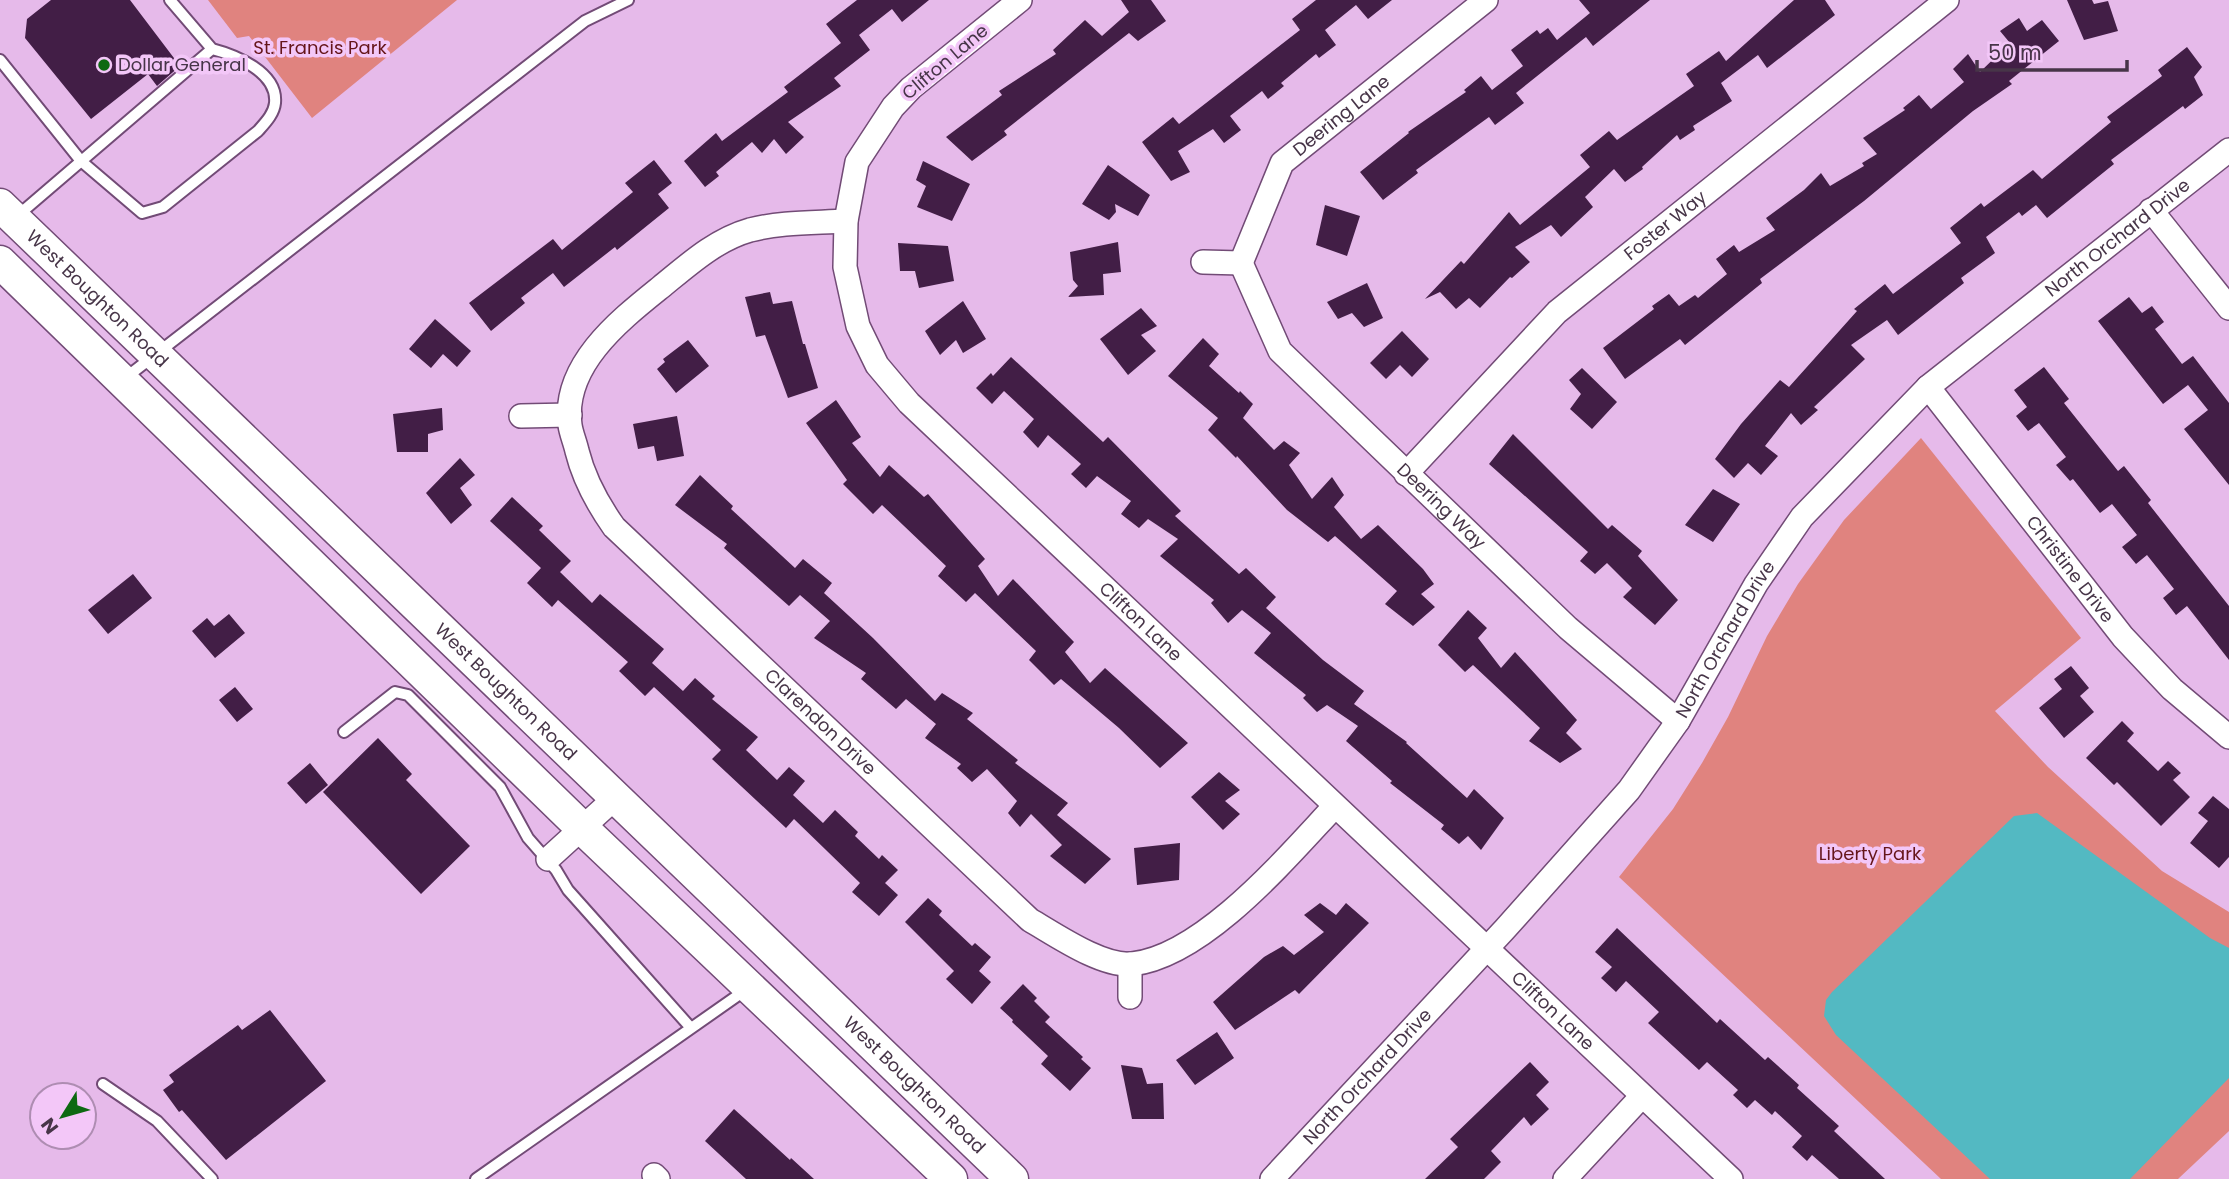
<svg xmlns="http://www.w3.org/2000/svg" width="2229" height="1179" font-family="Poppins,sans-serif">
  <rect width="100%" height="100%" fill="#e6baea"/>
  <path fill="#e0837f" d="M208,0H457L312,118L249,36L237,38Z
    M1921,438L2081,638L1995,711L2048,767L2162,871L2229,912V1131L2178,1179H1941L1619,877L1673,809L1702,763L1728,717L1767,636L1798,584L1844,520Z"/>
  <path fill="#53b9c2" d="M2037,813L2210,938L2229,948V1078L2130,1179H1990L1836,1035L1824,1016L1826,1000L1832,992L2014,816Z"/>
  <path fill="#421e46" d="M51,0H130L180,66L157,86L148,74L91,119L25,38L27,19Z
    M857,0H929L902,22L892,9L859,35L870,50L834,78L841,86L788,122L804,137L786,154L774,139L762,153L752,142L716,172L719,176L705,187L684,161L716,133L722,141L788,92L784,87L841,43L826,24Z
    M1121,0H1151L1166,21L1138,41L1129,33L1004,131L1007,135L972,161L946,137L1002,95L999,91L1056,54L1053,50L1085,20L1102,36L1129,12Z
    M1316,0H1392L1368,19L1356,5L1325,30L1336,45L1319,58L1316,54L1281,83L1284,86L1268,99L1262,91L1230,116L1241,130L1224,143L1213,129L1178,151L1190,172L1171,181L1142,142L1173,117L1179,124L1300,30L1292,19Z
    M1579,0H1650L1593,46L1586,37L1516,93L1524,103L1495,125L1489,117L1416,170L1418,173L1383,200L1360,172L1409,133L1408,132L1466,92L1464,90L1481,76L1492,90L1523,66L1511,50L1537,30L1540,34L1548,28L1557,40L1590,13Z
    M1794,0H1825L1835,15L1767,68L1758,55L1721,83L1732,101L1693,126L1695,130L1680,140L1677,135L1642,167L1643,169L1625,182L1614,169L1585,197L1593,207L1561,237L1551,225L1515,247L1530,262L1512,278L1510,277L1480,308L1469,298L1456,309L1440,292L1425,299L1461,261L1464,264L1509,212L1520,225L1590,167L1580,155L1609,131L1617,140L1694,86L1686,74L1719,51L1726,61Z
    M2067,0H2092L2094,4L2108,1L2118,31L2084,40Z
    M2019,18L2027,31L2042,20L2059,41L2009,81L2012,84L1973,111L1864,201L1760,279L1762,283L1685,345L1680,339L1625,379L1603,348L1654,309L1652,306L1669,294L1679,306L1695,295L1698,298L1727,274L1716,259L1734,245L1739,252L1775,230L1766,218L1804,190L1821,173L1830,186L1864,166L1862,163L1877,154L1863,138L1905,110L1903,108L1919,95L1931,109L1964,82L1953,69L1968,54L1980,72L2010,43L2000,31Z
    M2187,47L2202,67L2194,77L2203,95L2185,109L2183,106L2111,160L2114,164L2047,218L2036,205L2022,216L2019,212L1986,237L1995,253L1961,278L1964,283L1898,335L1887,320L1851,345L1865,359L1814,407L1818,410L1801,425L1791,413L1765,446L1778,456L1761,475L1748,463L1734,478L1715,459L1741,424L1780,380L1789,387L1857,311L1854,309L1885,284L1893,294L1961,243L1950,228L1981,203L1984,207L2033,170L2042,179L2111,122L2107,117L2162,76L2158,70Z
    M654,160L672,183L658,194L669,208L617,250L615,247L564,287L553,273L521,298L525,303L491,331L469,303L553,239L562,250L633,192L625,183Z
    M923,161L970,184L952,221L917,207L926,186L916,180Z
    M1108,165L1150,195L1138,216L1115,204L1116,212L1109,220L1082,204Z
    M1325,205L1360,216L1347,256L1316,245Z
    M1118,242L1121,272L1103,274L1104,295L1068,297L1078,286L1073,280L1070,252Z
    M898,243L948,246L954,281L919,288L915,271H900Z
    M1367,283L1383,318L1364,327L1352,313L1338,319L1327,302Z
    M770,292L773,304L792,301L803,344H805L818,388L788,398L765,335L756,337L745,297Z
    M2129,297L2142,313L2152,306L2164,322L2155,329L2182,364L2193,356L2229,403V485L2184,429L2208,410L2188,385L2163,404L2098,321Z
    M963,301L986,339L963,353L956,340L940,355L925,331Z
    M1141,308L1157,326L1141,335L1156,351L1128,375L1100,339Z
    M435,319L471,351L457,367L443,354L431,368L409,349Z
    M1402,331L1429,359L1412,377L1400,365L1386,379L1370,363Z
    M1203,338L1219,354L1209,366L1239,393L1240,391L1253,404L1243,418L1274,450L1284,441L1300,453L1289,465L1312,499L1332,477L1344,495L1334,507L1361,539L1378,525L1423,569L1434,584L1421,594L1435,607L1413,626L1385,604L1397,591L1335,536L1328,542L1287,510L1237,456L1236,458L1208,430L1218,418L1168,376Z
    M688,340L709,366L676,393L657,369L665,362L663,359Z
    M1011,357L1103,442L1108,437L1181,511L1175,516L1239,574L1246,568L1276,597L1266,608L1323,660L1364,691L1354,704L1407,742L1406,743L1467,798L1474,789L1504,818L1481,850L1468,836L1459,844L1441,829L1444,825L1390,783L1392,781L1346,741L1358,726L1327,705L1317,712L1303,698L1306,695L1254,653L1271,633L1242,610L1228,623L1211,603L1214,600L1160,556L1178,539L1148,519L1139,528L1121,514L1131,501L1097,476L1086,488L1071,474L1081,464L1048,435L1038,448L1023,432L1034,419L1004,391L992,404L976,388L991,373L993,376Z
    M2044,367L2069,399L2064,403L2118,471L2124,466L2151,500L2148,503L2229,606V660L2187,606L2176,615L2163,598L2174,589L2147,555L2136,564L2122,547L2137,535L2112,504L2100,513L2073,479L2070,481L2056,465L2066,457L2039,423L2028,431L2016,416L2027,407L2014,390Z
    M1582,368L1617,402L1592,429L1570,409L1581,394L1569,380Z
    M836,400L861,437L852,443L880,477L889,465L924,497L928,494L985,559L978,566L998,596L1013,579L1074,642L1065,652L1090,683L1105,668L1188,743L1160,768L1119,728L1061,679L1054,685L1029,660L1036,651L975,593L966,602L938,576L946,566L882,505L873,514L843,484L847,480L806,423Z
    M442,408L443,430L428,434V452H397L393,414Z
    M677,416L684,456L657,461L654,446L638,449L633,424Z
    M1513,434L1608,529L1612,525L1642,551L1638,556L1678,600L1655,625L1623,597L1632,588L1607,563L1595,574L1580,561L1588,552L1489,464Z
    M460,458L475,475L460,488L472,505L451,524L426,493Z
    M700,475L733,506L731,509L795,568L803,559L832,583L824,593L873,638L935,701L942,693L973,713L967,719L1018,760L1015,763L1068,803L1057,815L1111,859L1085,884L1050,856L1062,845L1031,814L1020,827L1008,813L1017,801L987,769L972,782L957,768L961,764L925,738L936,724L906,699L896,709L861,679L866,673L814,638L830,621L800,595L789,606L724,548L727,544L675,505Z
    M1713,489L1740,504L1713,542L1685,525Z
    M512,497L543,526L539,530L571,561L560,572L592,603L600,594L664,649L652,663L683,691L695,678L715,696L712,699L758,737L746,750L777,780L789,767L805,781L793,795L823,823L835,810L858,832L855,836L879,859L882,855L898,870L885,883L898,895L879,916L852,892L860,883L794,819L786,828L712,759L721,750L654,687L645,696L619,671L628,662L558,600L552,607L527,583L541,568L490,521Z
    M133,574L152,598L108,634L88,610Z
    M1468,610L1487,628L1478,638L1501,668L1515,652L1577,720L1566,733L1582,749L1560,763L1529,741L1540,728L1473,665L1465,672L1438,645Z
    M229,614L245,633L215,658L192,631L207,618L214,626Z
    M2071,666L2089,688L2080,696L2094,712L2064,738L2039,708L2062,689L2054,679Z
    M235,687L253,709L237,722L219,700Z
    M2122,721L2134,733L2127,741L2158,771L2168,761L2181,773L2173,780L2190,797L2161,826L2117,782L2114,785L2086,758Z
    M378,738L412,774L406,780L470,846L421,894L323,792Z
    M310,763L328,785L306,804L287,783Z
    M1219,772L1240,790L1225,801L1240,814L1223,830L1191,797Z
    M2213,796L2229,809V857L2219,868L2190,843L2208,821L2198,813Z
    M1180,843L1179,880L1137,885L1134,848Z
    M928,898L942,911L939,915L972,946L975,943L991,957L979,971L991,982L972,1004L946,979L954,971L905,922Z
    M1320,903L1336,915L1346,903L1369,923L1299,994L1295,990L1235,1030L1213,1002L1264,957L1283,946L1294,955L1324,932L1304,915Z
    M1617,928L1717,1023L1720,1019L1765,1060L1768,1057L1799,1085L1797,1088L1839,1126L1834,1131L1885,1179H1839L1812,1155L1807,1161L1792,1147L1802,1136L1775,1111L1772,1115L1755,1100L1747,1108L1733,1095L1738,1090L1707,1062L1699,1070L1648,1023L1659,1012L1626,981L1616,992L1601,978L1612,967L1595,952Z
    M1023,984L1037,998L1034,1001L1050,1017L1045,1022L1083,1057L1081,1059L1091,1068L1070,1091L1041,1064L1048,1056L1012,1022L1013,1020L1000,1008Z
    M270,1010L326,1081L226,1160L182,1110L179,1112L163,1090L174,1082L169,1075L238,1025L242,1030Z
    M1217,1032L1234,1058L1195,1085L1176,1060Z
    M1530,1062L1549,1082L1536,1095L1549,1109L1531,1126L1524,1117L1491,1151L1501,1162L1484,1179H1425L1458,1147L1450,1139Z
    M1121,1065L1142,1068L1147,1084L1163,1083L1164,1119H1132Z
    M734,1109L790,1160L791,1158L814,1179H746L705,1141Z"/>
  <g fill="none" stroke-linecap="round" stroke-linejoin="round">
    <defs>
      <path id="lane" d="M0,60L81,161L142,213L163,207L258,131C265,123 274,114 275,103C278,72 235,55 212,49
        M16,217L212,49L170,0
        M124,379L585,21L628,0
        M344,732L395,692L408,695L500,787L528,838L556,870L568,890L691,1028
        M103,1084L157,1121L212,1179
        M476,1179L747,989"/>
      <g id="street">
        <path id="s1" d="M1020,0L911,88L893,107L857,162L846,221L845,267L858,326L877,365L909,403L1731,1179"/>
        <path d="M2151,210L2229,308"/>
        <path id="s2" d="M846,221C814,223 781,222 750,230C715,240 688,265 661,287C620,320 562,365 570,425C571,433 575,442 577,451C584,479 597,503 614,527L1030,920C1056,935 1102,967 1132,964C1204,956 1287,857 1335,806"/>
        <path d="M1203,262L1241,263"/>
        <path id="s3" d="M1241,263L1280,351L1568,628L1678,721"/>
        <path id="s4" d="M1241,263L1282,163L1486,0"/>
        <path id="s5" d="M1928,387L2123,637L2172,689L2229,737"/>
        <path d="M521,416L570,415"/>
        <path id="s6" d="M1406,474L1557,312L1947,0"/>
        <path d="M548,859L615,798"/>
        <path d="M1130,997V964"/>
        <path d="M654,1175L658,1179"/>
        <path id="s7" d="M1272,1179L1505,929L1629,790L1678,721L1756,584L1802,517L1928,387L2229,150"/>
        <path d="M1565,1179L1642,1096"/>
      </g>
      <g id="secondary">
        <path id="s8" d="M0,205L1012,1179"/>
        <path d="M0,262L582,828L951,1179"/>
      </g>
    </defs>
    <use href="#lane" stroke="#724b76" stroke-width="14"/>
    <use href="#street" stroke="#724b76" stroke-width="26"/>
    <use href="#secondary" stroke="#724b76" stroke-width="35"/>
    <use href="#lane" stroke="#fff" stroke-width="10"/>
    <use href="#street" stroke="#fff" stroke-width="23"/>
    <use href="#secondary" stroke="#fff" stroke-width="32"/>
  </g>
  <circle fill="#0d6912" stroke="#f3c7f8" stroke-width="2.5" cx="104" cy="65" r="7"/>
  <g text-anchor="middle" stroke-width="7" stroke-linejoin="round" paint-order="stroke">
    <g font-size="18" fill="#651519" stroke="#f3c7f8">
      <text x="320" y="54">St. Francis Park</text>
      <text x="1870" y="860">Liberty Park</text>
    </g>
    <g font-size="18" fill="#473548" stroke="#f3c7f8">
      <text transform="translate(945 62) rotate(-40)" y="6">Clifton Lane</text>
      <text dy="6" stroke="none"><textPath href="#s4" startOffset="184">Deering Lane</textPath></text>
      <text dy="6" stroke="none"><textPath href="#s6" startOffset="360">Foster Way</textPath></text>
      <text dy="6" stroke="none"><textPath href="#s7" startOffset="1274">North Orchard Drive</textPath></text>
      <text dy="6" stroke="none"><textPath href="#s8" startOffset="135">West Boughton Road</textPath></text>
      <text dy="6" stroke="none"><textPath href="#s3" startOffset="320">Deering Way</textPath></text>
      <text dy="6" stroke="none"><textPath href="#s5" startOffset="231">Christine Drive</textPath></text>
      <text dy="6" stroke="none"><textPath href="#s1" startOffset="810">Clifton Lane</textPath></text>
      <text dy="6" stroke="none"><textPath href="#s7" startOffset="707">North Orchard Drive</textPath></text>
      <text dy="6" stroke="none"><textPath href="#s8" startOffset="702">West Boughton Road</textPath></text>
      <text dy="6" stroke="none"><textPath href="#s2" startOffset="772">Clarendon Drive</textPath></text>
      <text dy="6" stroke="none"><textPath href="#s1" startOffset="1377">Clifton Lane</textPath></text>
      <text dy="6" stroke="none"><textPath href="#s7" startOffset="140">North Orchard Drive</textPath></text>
      <text dy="6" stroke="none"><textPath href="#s8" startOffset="1269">West Boughton Road</textPath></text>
    </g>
    <g font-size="18" fill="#473548" stroke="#f3c7f8" text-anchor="start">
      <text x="118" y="71">Dollar General</text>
    </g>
  </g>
  <g transform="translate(63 1116) rotate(233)"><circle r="33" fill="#f3c7f8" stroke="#ae8db2" stroke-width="2"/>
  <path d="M0-5L12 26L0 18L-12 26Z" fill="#0d6912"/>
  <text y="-10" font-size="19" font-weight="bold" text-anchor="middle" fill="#473548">N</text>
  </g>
  <path d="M1977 60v10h150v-10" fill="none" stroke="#473548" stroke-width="3.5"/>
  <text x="1988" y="60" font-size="21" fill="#473548" stroke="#f3c7f8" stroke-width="5" paint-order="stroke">50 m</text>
</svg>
